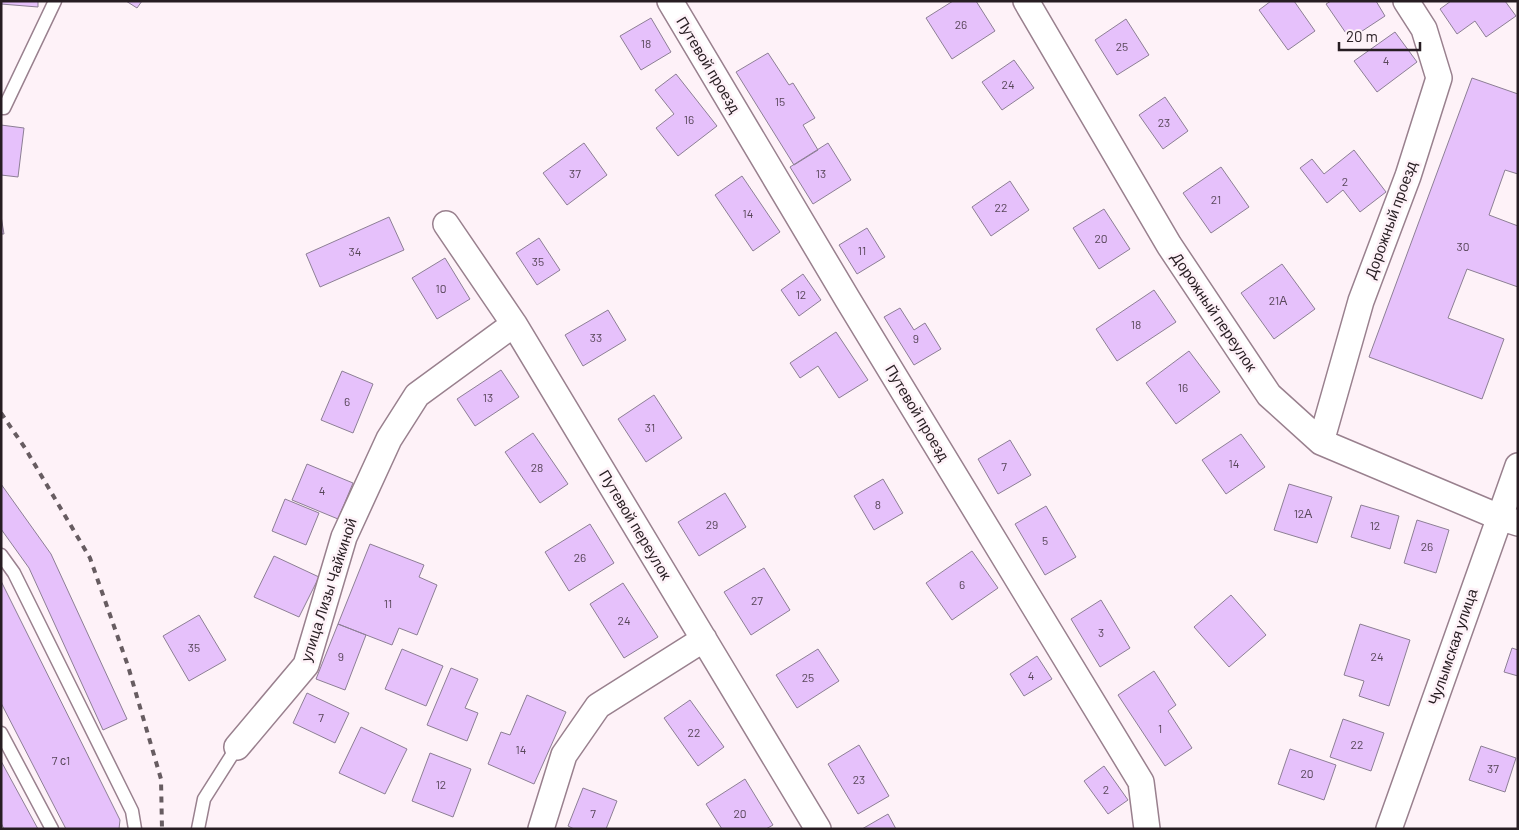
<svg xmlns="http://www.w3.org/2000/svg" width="1519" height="830" font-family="Barlow,sans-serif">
  <rect width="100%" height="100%" fill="#fef2f8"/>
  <path fill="#e6c1fb" stroke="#8d7f95" d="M1,1H38V7L1,4Z
    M126,1H142L137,8Z
    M953,1H976L995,31L952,59L926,18Z
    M1271,1H1294L1315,31L1288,50L1259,10Z
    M1331,1H1376L1385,16L1350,39L1326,4Z
    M1451,1H1505L1516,16L1486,37L1475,21L1457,34L1440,9Z
    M651,18L671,52L641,70L620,36Z
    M1126,19L1149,55L1117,75L1095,40Z
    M1395,32L1417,62L1377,92L1354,61Z
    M768,53L789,85L793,83L815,118L803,125L818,150L794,165L736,72Z
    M1014,60L1034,88L1002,110L982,82Z
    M676,74L717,126L678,156L656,128L674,114L655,90Z
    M1472,78L1518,94V174L1505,170L1489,215L1518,226V287L1467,269L1448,318L1504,339L1482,399L1369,357Z
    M1165,97L1188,131L1163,149L1139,115Z
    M1,125L24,128L18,177L1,175Z
    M584,143L607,175L567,205L543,173Z
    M828,143L851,180L813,204L790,167Z
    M1354,150L1386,192L1360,212L1343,190L1327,203L1300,168L1312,159L1324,174Z
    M1221,167L1249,207L1211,233L1183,193Z
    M742,176L780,232L753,251L715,195Z
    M1010,181L1029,210L991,236L972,207Z
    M1104,209L1130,249L1099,269L1073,228Z
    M1,216L4,234H1Z
    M389,217L404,250L320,287L306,254Z
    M867,228L885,257L857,274L839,245Z
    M539,238L560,270L537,285L516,253Z
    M445,258L470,299L437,319L412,278Z
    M1282,264L1315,309L1274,339L1241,293Z
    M803,274L821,300L799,316L781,290Z
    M1154,290L1176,322L1117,361L1096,329Z
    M900,308L914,330L925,323L941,349L914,365L884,317Z
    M608,310L626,340L583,366L565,335Z
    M836,332L868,380L839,398L818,366L800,378L790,363Z
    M1189,351L1220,392L1176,424L1146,383Z
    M501,370L519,397L475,426L457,399Z
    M342,371L373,384L353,433L321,420Z
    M654,395L682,438L646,462L618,419Z
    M533,433L568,484L540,503L505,452Z
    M1241,434L1265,467L1226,494L1202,460Z
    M1010,440L1031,475L998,494L978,459Z
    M307,464L353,483L338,519L292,500Z
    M883,479L903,513L874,530L854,496Z
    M1,484L51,554L127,719L103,730L29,568L1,529Z
    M1289,484L1332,497L1317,543L1274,530Z
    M725,493L746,527L699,556L678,522Z
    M285,499L319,513L306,545L272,531Z
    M1361,505L1399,516L1390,549L1351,537Z
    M1046,506L1076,557L1045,575L1015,524Z
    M1417,520L1449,530L1436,573L1404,563Z
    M590,524L614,563L569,591L545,552Z
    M370,544L424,565L419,577L437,585L417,635L399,628L392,645L338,624Z
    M972,551L998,588L952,620L926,583Z
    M274,556L319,577L299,617L254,597Z
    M764,568L790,610L751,635L724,592Z
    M1,581L120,820L119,829H66L1,703Z
    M623,583L658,637L624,658L590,604Z
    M1231,595L1266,635L1229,667L1194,627Z
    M1101,600L1130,648L1100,667L1071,619Z
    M199,615L226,660L189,681L163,636Z
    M338,624L366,635L345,690L316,679Z
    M1360,624L1410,640L1389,706L1359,696L1364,681L1344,675Z
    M1512,648L1518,650V676L1504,672Z
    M402,649L443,666L426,706L385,689Z
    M818,649L839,681L797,708L776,675Z
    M1037,656L1052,679L1024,696L1010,674Z
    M451,668L478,679L465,708L478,713L467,741L427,725Z
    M1154,671L1176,705L1168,711L1192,748L1165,766L1118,695Z
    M307,693L349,713L335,743L293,723Z
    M527,695L566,712L534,784L488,764L501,732L510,735Z
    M690,700L724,747L698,766L664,718Z
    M1343,719L1384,733L1371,771L1330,757Z
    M361,727L407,749L385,794L339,773Z
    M859,745L889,796L858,814L828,764Z
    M1481,746L1516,758L1505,792L1469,780Z
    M1290,749L1336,765L1324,800L1278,784Z
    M430,753L471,769L453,817L412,801Z
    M1,761L38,829H4L1,823Z
    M1104,766L1128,800L1108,814L1084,781Z
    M745,779L773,825L766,829H722L706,804Z
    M583,788L617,801L606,829H574L568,826Z
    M888,814L896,829H862Z"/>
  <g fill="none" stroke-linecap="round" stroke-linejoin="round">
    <defs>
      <path id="lane" d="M1,108H4L55,1
        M1,555L14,573L132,811L135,829
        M1,733L52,829
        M198,829L204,799L237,747"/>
      <path id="street" d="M670,1L848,300L1141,782L1147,829
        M1026,1L1169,245L1269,395L1321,442L1499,517L1518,523
        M446,224L514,324L818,829
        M1321,442L1361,301L1408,176L1439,78L1424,29L1406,1
        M237,747L306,665L344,537L389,439L417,395L514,324
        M541,829L564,755L598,706L704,639
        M1389,829L1518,466"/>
    </defs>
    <use href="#lane" stroke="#99808e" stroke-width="15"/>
    <use href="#street" stroke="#99808e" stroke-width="28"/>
    <use href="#lane" stroke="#fff" stroke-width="12"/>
    <use href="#street" stroke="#fff" stroke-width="25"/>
    <path stroke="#675c61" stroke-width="4" stroke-dasharray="6 6" stroke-linecap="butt" d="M1,413L25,448L90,558L128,666L161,779L162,829"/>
  </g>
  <g text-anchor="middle" stroke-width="5" stroke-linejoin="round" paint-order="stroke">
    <g font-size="12" fill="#574658">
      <text x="961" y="29">26</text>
      <text x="646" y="48">18</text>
      <text x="1122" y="51">25</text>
      <text x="1386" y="65">4</text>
      <text x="1008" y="89">24</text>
      <text x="780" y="106">15</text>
      <text x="689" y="124">16</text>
      <text x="1164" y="127">23</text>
      <text x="575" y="178">37</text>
      <text x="821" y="178">13</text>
      <text x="1345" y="186">2</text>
      <text x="1216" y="204">21</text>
      <text x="1001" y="212">22</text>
      <text x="748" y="218">14</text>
      <text x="1101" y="243">20</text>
      <text x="1463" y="251">30</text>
      <text x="862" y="255">11</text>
      <text x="355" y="256">34</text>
      <text x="538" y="266">35</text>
      <text x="441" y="293">10</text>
      <text x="801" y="299">12</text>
      <text x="1278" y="305">21А</text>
      <text x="1136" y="329">18</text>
      <text x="596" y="342">33</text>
      <text x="916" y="343">9</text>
      <text x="1183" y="392">16</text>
      <text x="488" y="402">13</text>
      <text x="347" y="406">6</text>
      <text x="650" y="432">31</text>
      <text x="1234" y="468">14</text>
      <text x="1004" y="471">7</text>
      <text x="537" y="472">28</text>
      <text x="322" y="495">4</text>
      <text x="878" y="509">8</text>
      <text x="1303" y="518">12А</text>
      <text x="712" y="529">29</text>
      <text x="1375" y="530">12</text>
      <text x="1045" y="545">5</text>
      <text x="1427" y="551">26</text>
      <text x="580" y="562">26</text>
      <text x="962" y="589">6</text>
      <text x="757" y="605">27</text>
      <text x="388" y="608">11</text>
      <text x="624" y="625">24</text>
      <text x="1101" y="637">3</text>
      <text x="194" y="652">35</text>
      <text x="341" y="661">9</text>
      <text x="1377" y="661">24</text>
      <text x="1031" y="680">4</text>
      <text x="808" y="682">25</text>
      <text x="321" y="722">7</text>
      <text x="1160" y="733">1</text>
      <text x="694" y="737">22</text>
      <text x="1357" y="749">22</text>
      <text x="521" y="754">14</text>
      <text x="61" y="765">7 с1</text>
      <text x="1493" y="773">37</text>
      <text x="1307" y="778">20</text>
      <text x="859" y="784">23</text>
      <text x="441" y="789">12</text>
      <text x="1106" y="794">2</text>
      <text x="593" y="818">7</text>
      <text x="740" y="818">20</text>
    </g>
    <g font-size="15" fill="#271d22" stroke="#fef2f8">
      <text transform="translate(708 65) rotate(59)" y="5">Путевой проезд</text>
      <text transform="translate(1391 220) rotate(-70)" y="5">Дорожный проезд</text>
      <text transform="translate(1214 312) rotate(56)" y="5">Дорожный переулок</text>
      <text transform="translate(917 413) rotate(59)" y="5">Путевой проезд</text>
      <text transform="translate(635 525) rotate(59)" y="5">Путевой переулок</text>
      <text transform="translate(329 590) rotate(-72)" y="5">улица Лизы Чайкиной</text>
      <text transform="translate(1453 647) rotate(-71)" y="5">Чулымская улица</text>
    </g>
  </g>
  <rect width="1519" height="830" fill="none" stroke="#271d22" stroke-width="5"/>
  <path d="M1339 42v8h81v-8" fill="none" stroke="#271d22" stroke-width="2.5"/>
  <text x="1346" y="42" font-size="15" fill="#271d22" stroke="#fef2f8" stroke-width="4" paint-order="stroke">20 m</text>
</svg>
